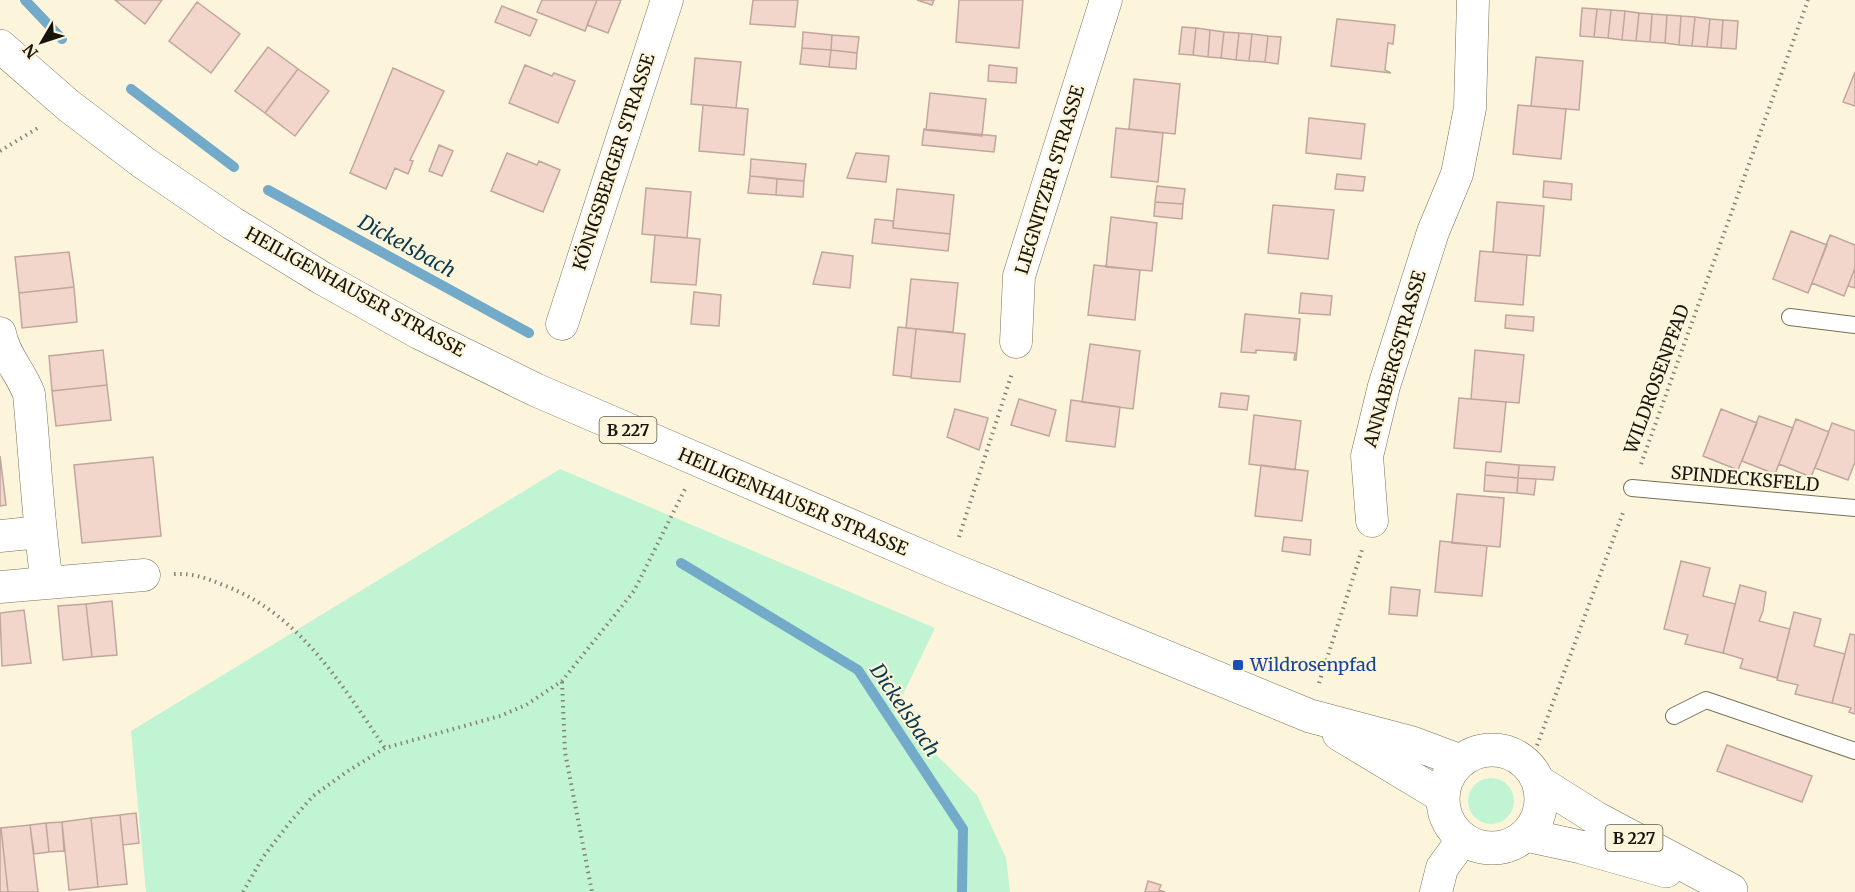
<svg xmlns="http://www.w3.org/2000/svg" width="1855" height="892" font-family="Merriweather,serif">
  <rect width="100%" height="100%" fill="#fdf5db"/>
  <path fill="#c0f4d2" d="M560,469L935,628L894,713L977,795L1006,858L1010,892H146L131,731Z
    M1468 801a23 23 0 1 1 46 0a23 23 0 1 1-46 0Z"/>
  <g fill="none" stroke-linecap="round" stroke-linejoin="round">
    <path stroke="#73aac9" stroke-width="10" d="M25,0L62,39
      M131,89L234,167
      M268,190L529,333
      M681,563L858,670L963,829L962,892"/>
  </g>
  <path fill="#f3d6cb" stroke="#c1a69c" stroke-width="1.5" d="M115,0H162L145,24Z
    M542,0H597L585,31L537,12Z
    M597,0H621L608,33L587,25Z
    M753,0H798L795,27L750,24Z
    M917,0H934L932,5Z
    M959,0H1023L1019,48L956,42Z
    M197,2L240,34L211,73L169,41Z
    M502,6L537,20L530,36L495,22Z
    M1582,8L1597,9L1594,37L1580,36Z
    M1597,9L1611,10L1608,38L1594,37Z
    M1611,10L1625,11L1622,40L1608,38Z
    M1625,11L1639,13L1636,41L1622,40Z
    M1639,13L1652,14L1650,42L1636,41Z
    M1652,14L1667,15L1665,43L1650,42Z
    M1667,15L1681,16L1679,45L1665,43Z
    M1681,16L1695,17L1692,46L1679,45Z
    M1695,17L1710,19L1707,47L1692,46Z
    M1337,19L1395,25L1393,44L1388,43L1385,70L1391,73L1331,66Z
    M1710,19L1723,20L1721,48L1707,47Z
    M1723,20L1738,21L1736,49L1721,48Z
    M1182,27L1196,28L1193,55L1179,54Z
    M1196,28L1210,30L1208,57L1193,55Z
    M1210,30L1224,32L1221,58L1208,57Z
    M803,32L832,35L831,50L802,48Z
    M1224,32L1239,33L1236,60L1221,58Z
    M1239,33L1252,34L1249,61L1236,60Z
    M1252,34L1268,36L1265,62L1249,61Z
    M832,35L859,37L857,53L831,50Z
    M1268,36L1281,37L1278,64L1265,62Z
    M268,47L298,69L265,113L235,91Z
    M802,48L831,50L829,67L800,64Z
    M831,50L857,53L856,69L829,67Z
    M1536,57L1583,61L1579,110L1531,106Z
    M695,58L741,62L736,108L691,104Z
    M525,65L552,76L554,73L575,81L558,123L509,103Z
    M989,65L1017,68L1016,83L988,81Z
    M393,68L444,91L410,160L413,161L408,174L395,168L386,189L350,173Z
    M298,69L329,91L295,136L265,113Z
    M1855,72V106L1843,102Z
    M1134,79L1180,84L1175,134L1129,129Z
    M930,93L986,99L982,136L926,130Z
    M703,105L748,109L744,155L699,151Z
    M1518,105L1566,109L1561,159L1513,154Z
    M1309,118L1365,124L1361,159L1306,153Z
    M1116,128L1163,133L1158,182L1111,177Z
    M924,129L996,136L994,152L922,145Z
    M439,145L453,151L442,176L429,171Z
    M507,153L537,165L539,161L560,170L543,212L491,191Z
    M856,153L889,156L886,182L847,178Z
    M751,159L806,164L804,181L750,176Z
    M1337,174L1365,177L1363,191L1335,189Z
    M750,176L777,179L776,195L748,193Z
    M777,179L804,181L803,197L776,195Z
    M1544,181L1572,184L1571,200L1543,197Z
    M1157,186L1185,189L1183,204L1155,202Z
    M646,188L691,192L687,238L642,234Z
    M897,189L954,195L950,234L893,228Z
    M1155,202L1183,204L1182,219L1154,216Z
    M1497,202L1544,206L1540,256L1493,252Z
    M1273,205L1334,210L1328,259L1268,253Z
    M1111,217L1157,223L1152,271L1106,267Z
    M875,219L893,221V228L950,234L948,251L872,243Z
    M1791,231L1827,245L1808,293L1773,279Z
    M655,235L700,239L696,285L651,282Z
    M1830,235L1855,245V268L1844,296L1812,283Z
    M1480,251L1527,255L1523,305L1475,301Z
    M69,252L74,287L19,293L15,257Z
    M822,252L853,256L850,288L813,284Z
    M1094,265L1140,270L1135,320L1088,315Z
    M1855,268V288L1848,286Z
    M911,279L958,283L953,332L906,328Z
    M74,287L77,322L22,328L19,293Z
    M694,292L721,295L719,326L691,324Z
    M1301,293L1332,296L1330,315L1299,313Z
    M1245,314L1300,319L1296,360H1294L1295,353L1256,350V353L1241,352Z
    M1506,315L1534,317L1533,331L1505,328Z
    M898,327L916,329L911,377L893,375Z
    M916,329L965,334L960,382L911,378Z
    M1090,344L1140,351L1133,409L1082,402Z
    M103,350L107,385L52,391L49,356Z
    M1475,350L1524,355L1519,403L1471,399Z
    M107,385L111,420L56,426L52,391Z
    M1221,393L1249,396L1247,410L1219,407Z
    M1459,398L1506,402L1501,452L1454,448Z
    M1019,399L1056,410L1049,436L1011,425Z
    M1071,400L1120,407L1115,447L1066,441Z
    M955,409L988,418L979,450L947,437Z
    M1721,409L1757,423L1738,470L1703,456Z
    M1254,415L1301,421L1295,470L1249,464Z
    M1759,416L1793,428L1775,474L1742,461Z
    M1796,419L1829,432L1811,477L1779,464Z
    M1832,423L1855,431V462L1848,480L1815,468Z
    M0,456L6,505L0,506Z
    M153,457L161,536L82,543L74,465Z
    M1486,462L1519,465L1518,478L1485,475Z
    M1261,465L1308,471L1302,521L1255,516Z
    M1519,465L1555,467L1553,480L1518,478Z
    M1485,475L1518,478L1517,493L1484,491Z
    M1518,478L1536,479L1534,495L1517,493Z
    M1457,494L1504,498L1500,547L1452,543Z
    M1284,537L1311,540L1310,555L1282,551Z
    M1440,541L1487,546L1482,596L1435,592Z
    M1681,561L1710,568L1703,596L1735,604L1723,653L1685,644L1688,635L1664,629Z
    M1740,585L1766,592L1763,611L1759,621L1790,629L1777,678L1740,668L1743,659L1723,653Z
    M1391,587L1420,590L1417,616L1389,614Z
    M112,601L117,655L92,657L86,604Z
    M86,604L92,657L63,660L58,606Z
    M24,610L31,663L2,666L0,613Z
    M1794,612L1821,619L1814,646L1845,654L1832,703L1795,694L1798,685L1777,680Z
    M1850,634L1855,635V714L1849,712L1851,708L1832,703Z
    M1727,745L1812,776L1802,802L1717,771Z
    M136,813L139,843L123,845L120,815Z
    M120,815L127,884L98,887L91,818Z
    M91,818L98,887L69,890L62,822Z
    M62,822L64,851L49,852L46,823Z
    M46,823L49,852L34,854L30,825Z
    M30,825L38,892H8L1,828Z
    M0,828H1L8,892H0Z
    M1148,881L1161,885L1159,890L1165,892H1145Z"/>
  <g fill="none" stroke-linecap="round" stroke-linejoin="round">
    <defs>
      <path id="service" d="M1790,317L1855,325
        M1632,488L1855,508
        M1674,716L1706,700L1855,751"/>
      <path id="minor" d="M562,324L667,0
        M0,333C4,356 21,372 29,394C35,457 38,521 47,583L0,587
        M1016,342L1019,276L1106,0
        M1372,521L1367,456L1384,386L1433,232L1457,174L1470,108L1473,0
        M0,536L40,532
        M47,583L144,575
        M1436,892L1442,868L1463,839"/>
      <path id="primary" d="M0,46L69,106L144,163L232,223L322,278L420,333L536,390L951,569L1310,716L1412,743L1460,761
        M1339,734L1442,796
        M1443 799a49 49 0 1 1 98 0a49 49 0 1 1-98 0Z
        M1539,782L1596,818L1731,890
        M1526,835L1581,847L1666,871"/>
    </defs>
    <use href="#service" stroke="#777059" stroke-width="18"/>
    <use href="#minor" stroke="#777059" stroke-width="33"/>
    <use href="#primary" stroke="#777059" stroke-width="34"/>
    <path stroke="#868170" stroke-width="4" stroke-dasharray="1.5 4.5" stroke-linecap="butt" d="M0,151L41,126
      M1641,464L1808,0
      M959,537L1012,373
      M174,574C193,573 206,578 223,585C299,613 341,684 385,748
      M562,682L565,752L592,892
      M1319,683L1362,550
      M1535,751L1624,510
      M243,892L263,857L291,821L313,796L348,771L385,748L500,716L526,705L562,681L634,591L685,489"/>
    <use href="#service" stroke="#fff" stroke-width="16"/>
    <use href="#minor" stroke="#fff" stroke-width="32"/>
    <use href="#primary" stroke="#fff" stroke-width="33"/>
  </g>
  <rect fill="#1a4fb4" stroke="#fdf5db" stroke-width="2" x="1232" y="659" width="12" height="12" rx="3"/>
  <g text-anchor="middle" stroke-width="4.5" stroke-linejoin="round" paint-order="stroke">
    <g fill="#fdf5db" stroke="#5c5849" stroke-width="1.5">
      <rect x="599.5" y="417" width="57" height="26" rx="4.5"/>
      <rect x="1605.5" y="825" width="57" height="26" rx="4.5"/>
    </g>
    <g font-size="16" font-weight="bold" fill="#17140b">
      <text x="628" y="436">B 227</text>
      <text x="1634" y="844">B 227</text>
    </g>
    <g font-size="18" fill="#17140b" stroke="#fdf5db">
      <text transform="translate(614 162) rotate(-72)" y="6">KÖNIGSBERGER STRASSE</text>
      <text transform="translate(1050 180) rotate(-73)" y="6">LIEGNITZER STRASSE</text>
      <text transform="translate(355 292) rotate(29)" y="6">HEILIGENHAUSER STRASSE</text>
      <text transform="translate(1395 359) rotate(-74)" y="6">ANNABERGSTRASSE</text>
      <text transform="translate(1657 379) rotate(-70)" y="6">WILDROSENPFAD</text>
      <text transform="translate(1745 479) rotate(5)" y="6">SPINDECKSFELD</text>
      <text transform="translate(793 502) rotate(23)" y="6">HEILIGENHAUSER STRASSE</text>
    </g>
    <g font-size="18" fill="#164399" stroke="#fdf5db" text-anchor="start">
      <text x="1250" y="671">Wildrosenpfad</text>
    </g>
    <g font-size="20" font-style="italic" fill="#09394f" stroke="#fdf5db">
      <text transform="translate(407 246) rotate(29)" y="7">Dickelsbach</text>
      <text transform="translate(905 710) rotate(56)" y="7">Dickelsbach</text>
    </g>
  </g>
  <g transform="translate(42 42) rotate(231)" stroke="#fdf5db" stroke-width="4.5" paint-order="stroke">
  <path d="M0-4.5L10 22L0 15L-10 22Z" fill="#17140b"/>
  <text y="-9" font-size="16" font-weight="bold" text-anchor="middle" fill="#17140b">N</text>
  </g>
</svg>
